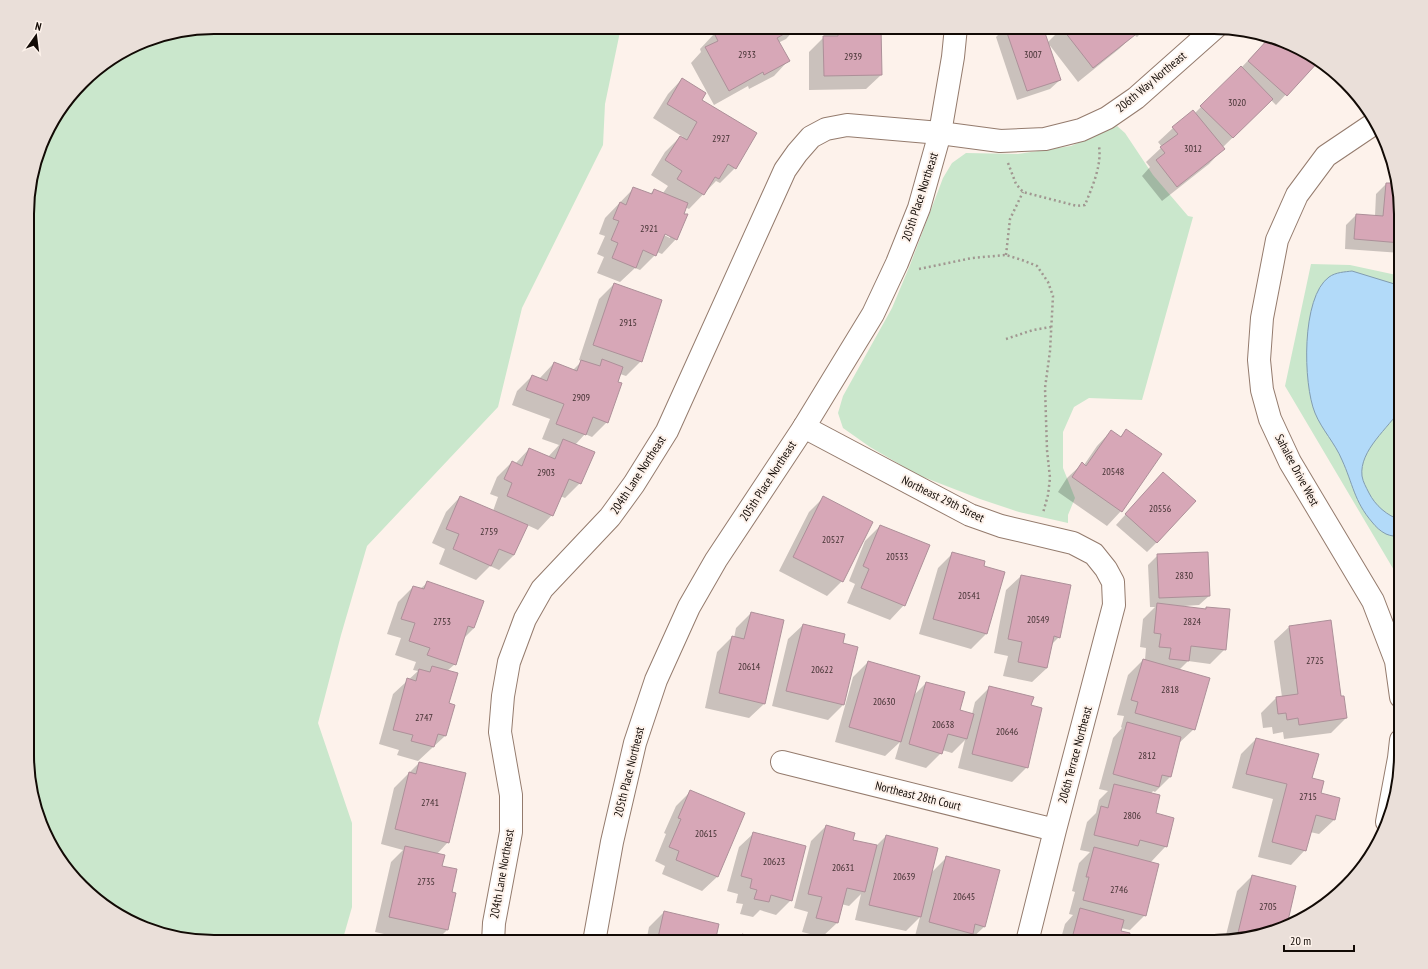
<svg xmlns="http://www.w3.org/2000/svg" width="1428" height="969" font-family="'PT Sans Narrow',sans-serif">
  <rect width="100%" height="100%" fill="#fdf2eb"/>
  <path fill="#cae7cc" d="M214,27H621L605,104L603,145L522,308L498,407L367,546L341,635L318,723L352,823V907L342,942H202L154,932L100,903L52,849L29,779V190L46,131L91,74L143,41Z
    M1117,126L1125,133L1153,175L1188,216L1193,217L1142,400L1089,398L1074,407L1063,432V468L1075,498L1068,515V523L1019,512L980,499L918,475L870,447L843,428L838,413L843,396L892,308L910,265L943,178L952,163L966,153L1018,154L1071,146Z
    M1311,264L1350,265L1401,276V582L1285,386Z"/>
  <path fill="#b2daf9" stroke="#829cb0" d="M1352,271L1401,286V408C1389,428 1359,450 1362,476C1363,482 1366,487 1369,493C1375,505 1387,516 1401,520V538C1396,536 1390,536 1386,534C1380,531 1376,527 1372,522C1354,501 1353,484 1342,460C1335,443 1322,430 1315,413C1303,384 1301,297 1329,277C1336,272 1345,272 1352,271Z"/>
  <path fill="#0003" fill-rule="evenodd" d="M727,27L738,31L746,27H797L786,39L778,43L788,61L774,76L749,89L748,86L714,105L691,63L701,52L700,49L714,34Z
    M829,27H880L881,75L866,89L809,90V52L824,37V33Z
    M1063,27H1147L1137,37L1134,35L1119,49L1078,82L1048,43L1060,80L1050,89L1017,100L996,37L1005,28L1047,43Z
    M1280,40L1318,60L1276,105L1271,100L1222,148L1223,149L1209,164L1162,201L1142,176L1150,167L1146,162L1162,147L1158,142L1173,128L1195,113L1241,67V68L1259,49L1275,46Z
    M682,79L701,100L756,133L735,168L720,183L716,181L689,209L685,207L676,239L662,254L657,252L655,255L640,270L635,268L620,282L597,273L604,257L597,254L605,236L599,234L605,218L634,188L650,194L654,190L663,193L668,186L651,175L665,152L680,137L682,139L683,137L653,118L668,94ZM661,232L670,236V238L660,233Z
    M1386,184L1401,202V253L1345,249L1346,225L1356,215L1375,216L1376,194Z
    M614,284L641,361L626,376L620,374L607,422L592,437L585,434L575,445L580,483L565,498L560,496L552,515L538,530L527,525L514,555L499,570L490,566L476,580L439,564L445,549L432,543L446,512L460,497L493,511L498,497L490,494L497,477L512,462L515,464L529,449L548,457L559,445L542,439L550,419L512,405L517,391L532,376L539,379L554,363L573,370L582,361L579,360L599,299Z
    M1111,431L1120,437L1126,431L1121,511L1107,526L1058,492L1067,478L1082,464L1084,465L1097,446Z
    M1154,483L1157,542L1147,552L1116,525Z
    M823,498L842,581L827,596L779,571L809,512Z
    M880,526L904,605L890,620L847,603L855,584L849,581L865,541Z
    M953,553L982,566L1004,573L986,634L971,649L919,634L938,568Z
    M1158,555L1209,596L1199,605L1184,606V607L1204,610L1206,608L1225,649L1210,664L1188,661L1179,670L1194,729L1178,744L1170,777L1155,792L1153,791L1151,794L1155,814L1166,846L1150,863L1145,915L1130,930L1121,928L1120,931L1127,942H1060L1065,924L1073,915L1069,914L1075,892L1072,891L1079,863L1090,852L1080,850L1087,822L1096,813L1099,800L1108,791L1099,789L1113,738L1122,728L1121,727L1124,716L1117,715L1128,675L1143,660H1145L1146,648L1140,647L1143,619L1155,607H1150L1148,565Z
    M1021,576L1059,637L1051,645L1047,668L1032,682L1003,676L1008,656L994,653L1006,590Z
    M427,583L474,628L464,638L455,664L447,671L448,704L454,706L445,736L418,761L397,755L399,750L379,744L393,694L418,671L413,670L416,662L395,655L401,638L387,634L398,602L413,587L420,589Z
    M751,613L764,704L749,718L705,708L717,652L732,637L734,638L736,628Z
    M803,625L842,644L857,647L843,705L828,720L772,706L788,639Z
    M1289,627L1341,697L1346,718L1331,733L1284,739L1283,732L1273,734L1272,727L1263,728L1261,713L1276,698L1282,697L1274,641Z
    M868,662L913,696L926,683L959,710L972,714L975,702L990,687L1030,706L1027,767L1012,782L958,768L965,740L952,753L942,750L941,753L926,768L895,759L900,742L885,756L835,742L853,677Z
    M1256,739L1311,779L1334,820L1319,834L1310,832L1305,850L1291,865L1258,857L1273,799L1232,788L1241,754Z
    M419,763L448,842L437,854L450,893L447,930L435,942H420L375,932L391,862L403,850L381,844L394,788Z
    M690,792L743,814L717,877L702,891L662,874L665,866L655,861L666,834L664,833L676,806Z
    M826,826L852,840L876,846L886,836L931,873L947,857L999,870L984,927L969,941L965,940L963,942H935L915,936L920,917L906,931L855,920L861,894L849,906L841,904L837,923L822,937L802,932L808,912L794,908L811,841Z
    M754,833L791,900L776,915L760,910L753,917L740,914L743,904L736,903L738,894L727,891L739,847Z
    M1252,876L1286,925L1225,939L1237,891Z
    M664,912L714,942H646L649,927Z
    M742,936L766,942H736Z"/>
  <path fill="#d7a7b7" stroke="#ad9099" d="M725,27H737L739,30L743,27H796L777,38L790,61L764,75L763,72L729,91L705,47L718,41L714,33Z
    M838,27H881L882,75L824,76L823,36H838Z
    M1005,27H1043L1061,80L1027,91Z
    M1061,27H1129L1135,35L1093,68Z
    M1269,38L1275,45L1280,40L1319,61L1287,96L1248,61Z
    M1241,66L1273,99L1233,138L1200,106Z
    M682,78L706,93L702,100L757,133L736,169L728,164L719,179L715,177L704,195L677,179L682,171L665,160L680,136L687,140L697,122L667,104Z
    M1193,110L1225,149L1177,187L1156,160L1165,153L1160,147L1178,134L1172,127Z
    M1386,183H1396L1401,202V243L1354,239L1356,214L1383,216Z
    M633,187L652,194L654,189L688,203L684,214H688L677,240L665,234L656,256L643,250L636,268L612,258L618,243L611,240L619,221L613,219L620,202L626,205Z
    M614,283L662,300L642,362L593,345Z
    M602,359L623,367L618,382L622,383L608,423L593,417L586,435L556,424L564,404L526,390L532,375L547,381L554,362L577,371L581,360L600,366Z
    M1126,429L1162,454L1122,512L1072,477L1082,462L1086,466L1111,430L1121,437Z
    M563,439L595,452L581,484L569,479L553,516L507,496L512,483L504,479L512,461L522,466L529,448L555,459Z
    M1163,472L1196,501L1157,543L1125,514Z
    M460,496L528,525L514,555L499,549L491,566L453,549L459,534L446,529Z
    M823,496L873,522L843,582L793,557Z
    M880,525L930,545L905,606L861,588L869,569L863,566Z
    M952,552L985,561L984,566L1005,572L987,634L933,619Z
    M1208,552L1210,596L1159,598L1157,554Z
    M1021,575L1071,585L1060,638L1054,636L1047,668L1018,662L1022,642L1008,639Z
    M427,581L484,601L474,628L468,626L456,665L427,655L430,648L409,641L415,623L401,619L413,586L424,589Z
    M1157,603L1206,609V607L1230,609L1226,650L1191,646L1189,661L1169,659L1171,648L1159,647L1161,634L1154,633Z
    M751,612L784,620L765,704L719,693L732,636L744,639Z
    M1331,620L1341,696H1344L1347,718L1299,725L1298,718L1287,720L1286,713L1278,714L1276,697L1298,694L1289,626Z
    M803,624L845,634L843,643L858,647L844,705L786,691Z
    M1143,659L1210,678L1195,730L1135,713L1138,702L1131,700Z
    M868,661L920,676L901,742L849,727Z
    M432,666L458,673L449,703L455,705L446,736L438,734L434,747L411,741L413,735L393,730L407,678L416,681L419,669L430,672Z
    M926,682L965,692L960,710L974,714L967,739L948,734L942,754L909,744Z
    M989,686L1034,697L1031,705L1042,708L1028,768L972,754Z
    M1127,722L1181,737L1171,777L1162,775L1159,787L1113,774Z
    M1256,738L1319,754L1312,778L1324,781L1321,793L1340,798L1335,820L1316,815L1306,851L1272,842L1287,784L1246,774Z
    M419,762L466,773L449,843L395,829L409,772L416,774Z
    M1114,784L1160,795L1156,813L1174,818L1167,847L1140,840L1138,846L1094,835L1101,806L1108,808Z
    M690,790L745,813L718,877L676,860L679,851L669,847L681,819L678,818Z
    M826,825L855,833L853,840L877,845L865,892L847,888L838,923L816,918L822,897L808,894Z
    M753,832L806,846L792,901L771,895L769,902L754,899L757,890L750,888L752,879L741,876Z
    M886,835L938,848L921,917L869,905Z
    M405,846L445,855L442,866L457,869L452,892L456,893L448,930L389,917Z
    M1094,847L1159,864L1146,916L1083,900L1089,877H1086Z
    M946,856L1000,870L985,927L975,924L973,934L929,922Z
    M1252,875L1296,886L1287,925L1237,937Z
    M1080,908L1124,920L1121,931L1130,933L1128,942H1071Z
    M664,911L719,924L715,942H657Z
    M742,934L770,942H740Z"/>
  <g fill="none" stroke-linecap="round" stroke-linejoin="round">
    <defs>
      <path id="minor" d="M1375,123L1326,156L1297,195L1277,240L1262,318L1259,360L1262,390L1270,419L1290,462L1373,601L1396,661L1401,697
        M804,427L970,515L1001,526L1073,543L1094,554L1106,569L1113,582L1114,605L1055,830L1027,942
        M782,762L1055,830
        M1387,822L1399,758L1401,740
        M493,942L494,923L511,832V795L500,732L503,696L509,662L525,619L542,589L610,517L634,484L667,431L785,170L797,153L811,137L826,129L847,125L940,133L1000,141L1045,139L1081,130L1107,118L1136,98L1216,27"/>
      <path id="tertiary" d="M594,942L612,842L635,743L656,680L689,607L716,560L804,427L873,314L897,263L919,208L940,133L953,57L956,27"/>
    </defs>
    <use href="#minor" stroke="#947b6d" stroke-width="24"/>
    <use href="#tertiary" stroke="#947b6d" stroke-width="24"/>
    <path stroke="#a19791" stroke-width="2.5" stroke-dasharray="2 3" stroke-linecap="butt" d="M1008,163L1016,184L1023,192L1077,206L1085,205C1092,187 1102,166 1099,146
      M1006,255L1010,219L1023,192
      M919,269L972,258L1006,255L1022,260L1037,266L1048,282L1053,296L1050,351L1045,388L1047,450L1050,478L1048,495L1043,513
      M1006,339L1033,330L1051,327"/>
    <use href="#minor" stroke="#fff" stroke-width="22"/>
    <use href="#tertiary" stroke="#fff" stroke-width="22"/>
  </g>
  <g text-anchor="middle" stroke-width="4" stroke-linejoin="round" paint-order="stroke">
    <g font-size="10" fill="#433132">
      <text x="747" y="58">2933</text>
      <text x="1033" y="58">3007</text>
      <text x="853" y="60">2939</text>
      <text x="1237" y="106">3020</text>
      <text x="721" y="142">2927</text>
      <text x="1193" y="152">3012</text>
      <text x="649" y="232">2921</text>
      <text x="628" y="326">2915</text>
      <text x="581" y="401">2909</text>
      <text x="1113" y="475">20548</text>
      <text x="546" y="476">2903</text>
      <text x="1160" y="512">20556</text>
      <text x="489" y="535">2759</text>
      <text x="833" y="543">20527</text>
      <text x="897" y="560">20533</text>
      <text x="1184" y="579">2830</text>
      <text x="969" y="599">20541</text>
      <text x="1038" y="623">20549</text>
      <text x="442" y="625">2753</text>
      <text x="1192" y="625">2824</text>
      <text x="1315" y="664">2725</text>
      <text x="749" y="670">20614</text>
      <text x="822" y="673">20622</text>
      <text x="1170" y="693">2818</text>
      <text x="884" y="705">20630</text>
      <text x="424" y="721">2747</text>
      <text x="943" y="728">20638</text>
      <text x="1007" y="735">20646</text>
      <text x="1147" y="759">2812</text>
      <text x="1308" y="800">2715</text>
      <text x="430" y="806">2741</text>
      <text x="1132" y="819">2806</text>
      <text x="706" y="837">20615</text>
      <text x="774" y="865">20623</text>
      <text x="843" y="871">20631</text>
      <text x="904" y="880">20639</text>
      <text x="426" y="885">2735</text>
      <text x="1119" y="893">2746</text>
      <text x="964" y="900">20645</text>
      <text x="1268" y="910">2705</text>
    </g>
    <g font-size="12" fill="#120a05" stroke="#fdf2eb">
      <text transform="translate(1151 82) rotate(-40)" y="4">206th Way Northeast</text>
      <text transform="translate(920 197) rotate(-72)" y="4">205th Place Northeast</text>
      <text transform="translate(1297 470) rotate(62)" y="4">Sahalee Drive West</text>
      <text transform="translate(638 475) rotate(-57)" y="4">204th Lane Northeast</text>
      <text transform="translate(768 481) rotate(-57)" y="4">205th Place Northeast</text>
      <text transform="translate(943 499) rotate(26)" y="4">Northeast 29th Street</text>
      <text transform="translate(1075 755) rotate(-75)" y="4">206th Terrace Northeast</text>
      <text transform="translate(629 772) rotate(-76)" y="4">205th Place Northeast</text>
      <text transform="translate(918 796) rotate(14)" y="4">Northeast 28th Court</text>
      <text transform="translate(502 874) rotate(-80)" y="4">204th Lane Northeast</text>
    </g>
  </g>
  <path d="M0 0H1428V969H0ZM214 34H1214A180 180 0 0 1 1394 214V755A180 180 0 0 1 1214 935H214A180 180 0 0 1 34 755V214A180 180 0 0 1 214 34Z" fill="#eadfd9" fill-rule="evenodd"/>
  <path fill="none" stroke="#120a05" stroke-width="2" d="M214 34H1214A180 180 0 0 1 1394 214V755A180 180 0 0 1 1214 935H214A180 180 0 0 1 34 755V214A180 180 0 0 1 214 34Z"/>
  <g transform="translate(36 36) rotate(14)" stroke="#fdf2eb" stroke-width="3" paint-order="stroke">
  <path d="M0-3L7 15L0 10L-7 15Z" fill="#120a05"/>
  <text y="-6" font-size="11" font-weight="bold" text-anchor="middle" fill="#120a05">N</text>
  </g>
  <path d="M1284 945v6h70v-6" fill="none" stroke="#120a05" stroke-width="2"/>
  <text x="1290" y="945" font-size="12" fill="#120a05" stroke="#fdf2eb" stroke-width="3" paint-order="stroke">20 m</text>
</svg>
